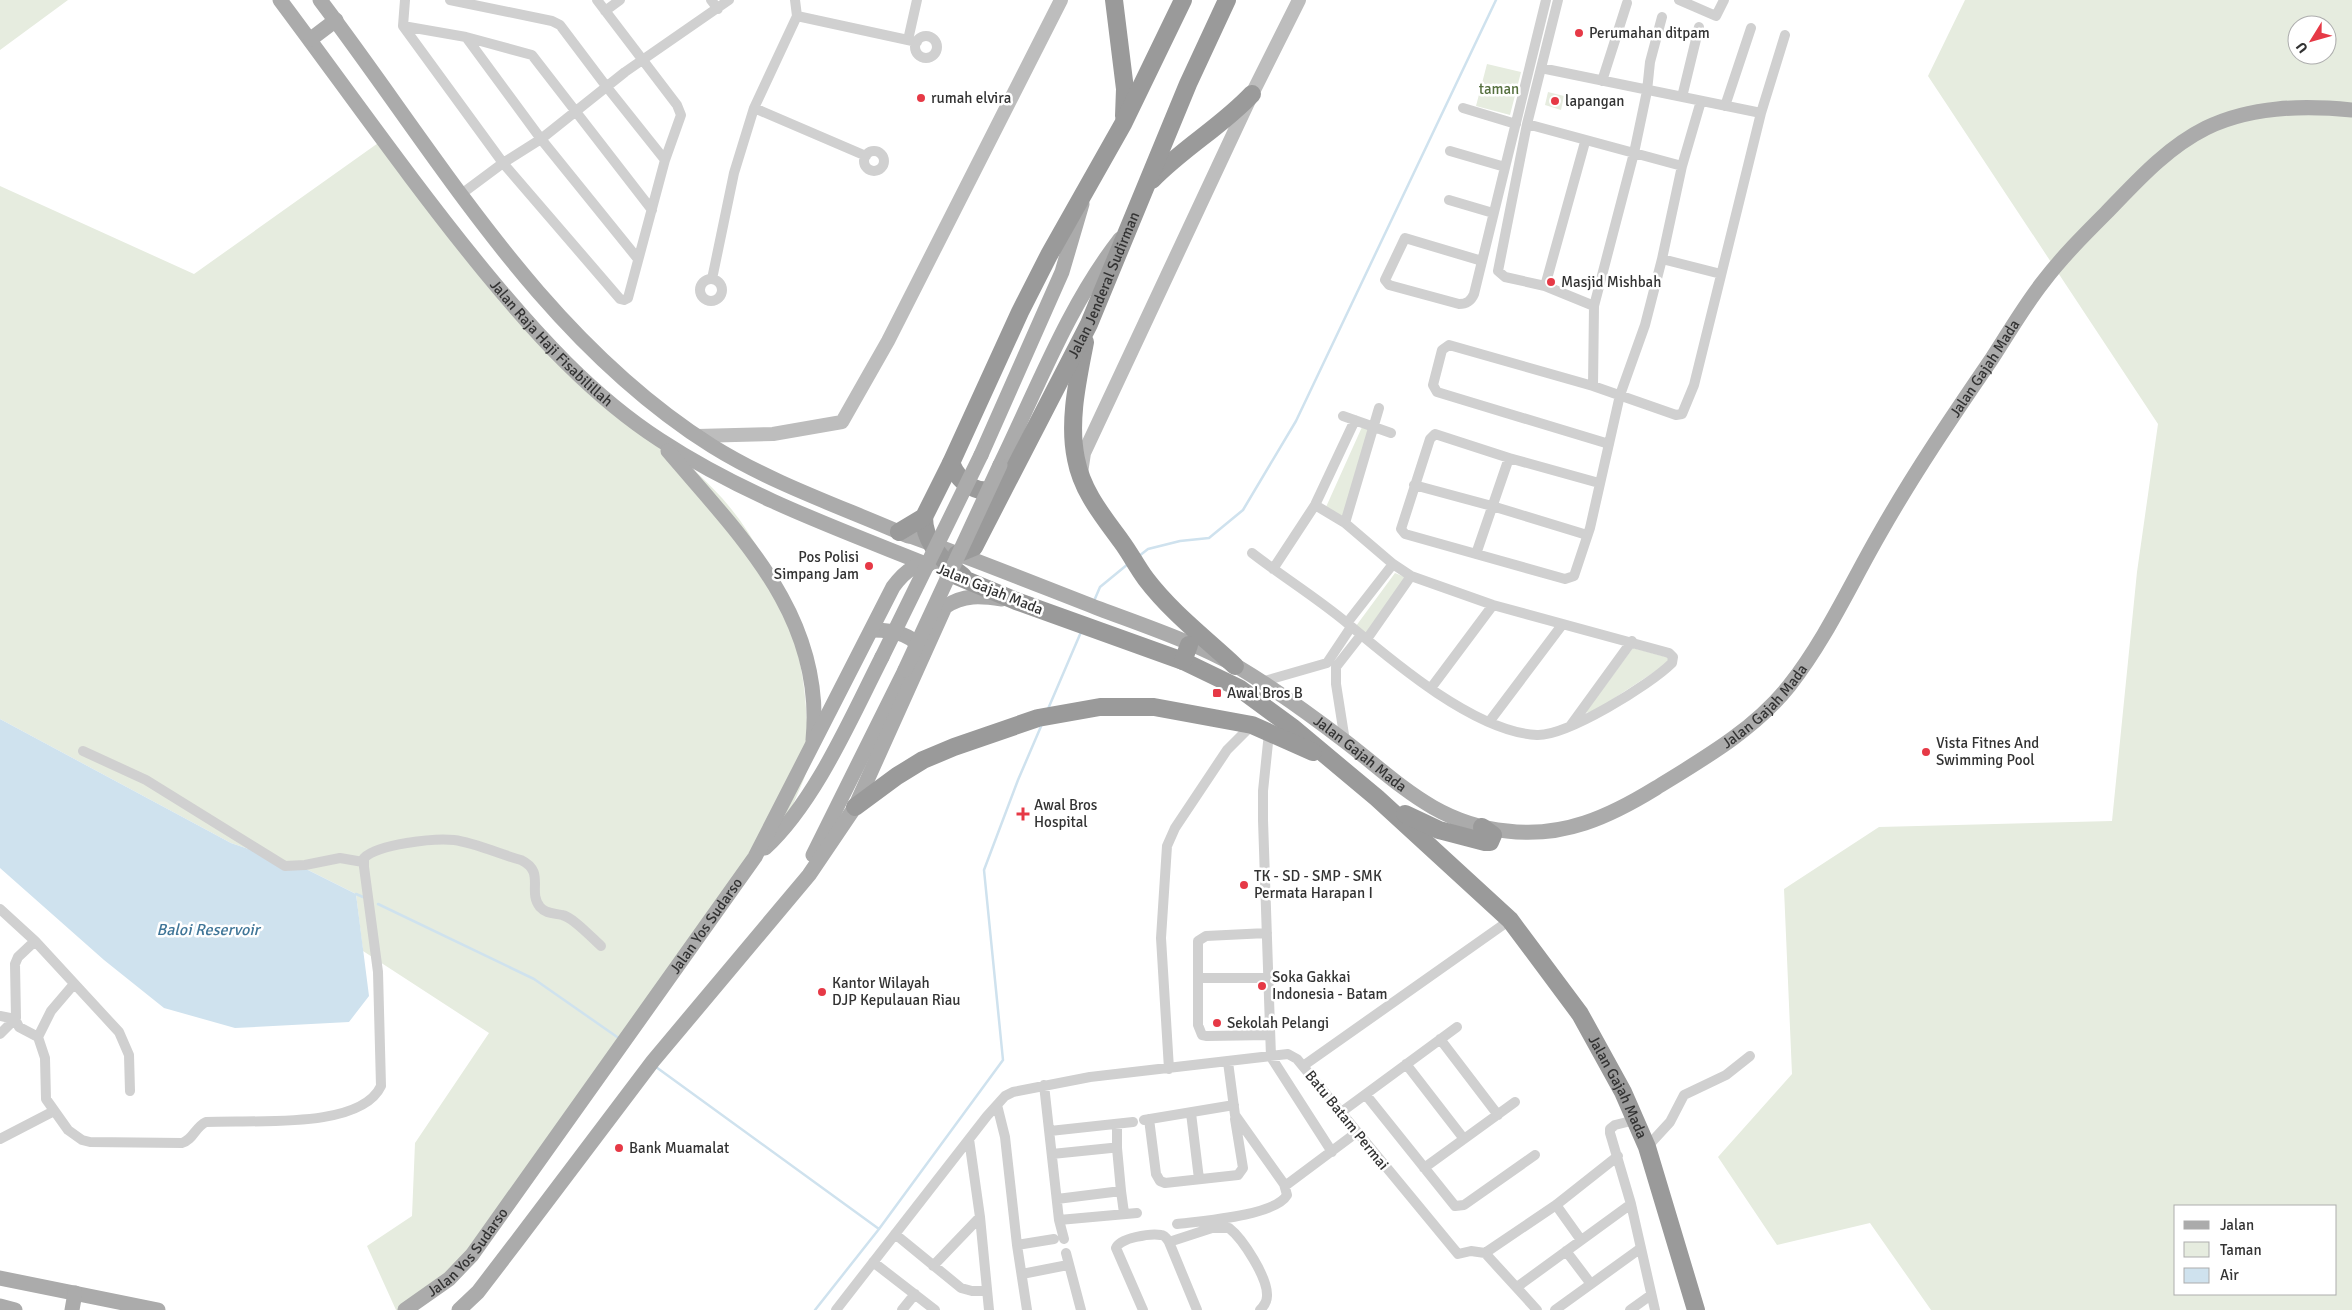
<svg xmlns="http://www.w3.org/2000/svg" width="2352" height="1310" font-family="Signika,sans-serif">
  <rect width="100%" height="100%" fill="#fff"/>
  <path fill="#e6ecdf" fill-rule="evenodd" d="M0,0H68L0,50Z
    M1965,0H2352V1310H1931L1870,1223L1777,1245L1718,1157L1792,1074L1784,889L1879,827L2112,821L2137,572L2158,424L1928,76ZM2297,25H2327V55H2297ZM2176,1206H2336V1294H2176Z
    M1487,64L1521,72L1510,115L1476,106Z
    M1548,92L1564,96L1561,110L1545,105Z
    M388,136C451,223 518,309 596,384C636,424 684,456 722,498C776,559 804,643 807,723C808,735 810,749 809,761C807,776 797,793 792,808L470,1256L404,1310H396L367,1246L412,1216L415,1143L489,1033L363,951L356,894L304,868L231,843L0,719V186L194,274Z
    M1362,427L1372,431L1346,518L1326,507Z
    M1395,573L1412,580L1372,638L1356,626Z
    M1633,648L1670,658L1668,663L1596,710L1585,713Z"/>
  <path fill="#cfe2ee" d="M0,719L231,843L304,868L356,894L369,996L349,1022L235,1028L164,1008L104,960L0,868Z"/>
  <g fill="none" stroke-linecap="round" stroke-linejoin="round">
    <path stroke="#cfe2ee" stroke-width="2.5" d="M1139,556L1148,549L1180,541L1209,538L1243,510L1296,421L1496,0
      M1094,601L1100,587L1128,564
      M1048,709L1081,632
      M356,894L363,897
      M378,904L534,979L620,1039
      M656,1067L879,1229
      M815,1310L879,1229L1003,1060L984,870L1018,780L1042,724"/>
    <path stroke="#d0d0d0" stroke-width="10" d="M405,0L403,26L503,163L620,299L624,300L628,298L665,160L681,115L677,105L597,0
      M450,0L552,21L560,25L606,86L665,160
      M711,0L718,9
      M1558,0L1527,124L1498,271L1505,277L1545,286L1594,306
      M1679,0L1716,16L1724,0
      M605,11L620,0
      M797,16L917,42
      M403,26L466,37L532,55L652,210
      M915 47a11 11 0 1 1 22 0a11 11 0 1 1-22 0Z
      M466,37L541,139L638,259
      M908,40L917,0
      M1541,68L1761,113
      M1602,81L1627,3
      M1682,97L1699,27
      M1725,106L1751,28
      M754,108L866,156
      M1463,108L1516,124
      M1527,124L1682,166
      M1450,151L1505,167
      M864 161a10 10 0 1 1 20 0a10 10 0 1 1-20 0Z
      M460,195L503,163L541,139L625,72L729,0
      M1449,200L1493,213
      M1662,259L1721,274
      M1482,261L1405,238L1385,280L1389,285L1459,304C1467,304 1471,301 1474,294L1546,0
      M712,279L734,173L754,108L797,16L795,0
      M700 290a11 11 0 1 1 22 0a11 11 0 1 1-22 0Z
      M1545,286L1585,142
      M1593,386L1594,306L1634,153L1647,91L1650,62L1662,17
      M1343,416L1391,433
      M1609,444L1437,392L1433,385L1442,350L1449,345L1593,386L1676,415L1682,414L1694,385L1761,113L1785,35
      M1599,483L1509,458L1435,434L1430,439L1401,529L1405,534L1565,579L1574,576L1590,528L1620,395L1645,325L1662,259L1682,166L1701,101
      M1414,485L1492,506L1587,535
      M1345,523L1379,408
      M1252,553C1283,577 1317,598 1347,623C1392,661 1475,732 1537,735C1567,736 1650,685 1672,663L1673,657L1669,653L1493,605L1411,576L1393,564L1345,523L1315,505
      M1476,554L1509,458
      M1273,569L1315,505L1355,420
      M1347,623L1393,564
      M1367,639L1411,576
      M1261,682L1327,663L1351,627
      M1431,688L1493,605
      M1489,722L1562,625
      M1571,725L1632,641
      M1269,733L1263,791V820L1271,1057L1332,1152
      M1345,741L1336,684V667L1361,635
      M83,751L146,780L285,866L305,865L340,858L363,862
      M0,909L35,941L119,1032L129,1055L130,1091
      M1267,933L1206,936L1198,941V1025L1202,1035L1207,1036L1270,1035
      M1198,978H1268
      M0,1016L15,1019L19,1027L38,1037L45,1058L46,1099L68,1130L82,1140L90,1142L182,1143C193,1140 195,1127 206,1122C248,1119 360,1131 381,1086L378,972L364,867V858C378,844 434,838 454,840C476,843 499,854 521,860C546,872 527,891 540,907C546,914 554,913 562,915C573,917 592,938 601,946
      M0,1034L16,1018L15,964L18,957L35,941
      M38,1037L51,1011L74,984
      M1440,1039L1498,1115
      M1406,1064L1464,1139
      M1303,1066L1510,920
      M1169,1069L1161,938L1167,846L1175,828L1227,750L1252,725
      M1044,1085L1059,1220L1064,1239
      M1366,1095L1455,1206L1464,1205L1535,1155
      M997,1105L1005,1137L1017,1245L1027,1310
      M1191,1113L1199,1179
      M1340,1113L1457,1027
      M1149,1119L1156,1174L1160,1181L1165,1183L1238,1175L1243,1168L1235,1119
      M1144,1120L1234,1105
      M1635,1120L1615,1125L1610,1129V1133L1631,1204L1655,1310
      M1117,1124V1148
      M1050,1131L1133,1122
      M0,1139L54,1111
      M969,1139L980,1217L989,1310
      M1647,1147L1670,1122L1684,1095L1726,1075L1750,1056
      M1052,1154L1111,1148H1117L1121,1191L1057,1199
      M1424,1168L1515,1102
      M1285,1186L1356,1133
      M1121,1191L1124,1213
      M1556,1205L1581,1240
      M1059,1220L1137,1213
      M1177,1224C1201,1221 1275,1216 1287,1195L1284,1184L1235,1115L1228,1062
      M895,1234L961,1288L972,1291H987
      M1169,1242L1212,1228H1229C1243,1239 1268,1278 1267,1296C1267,1302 1264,1306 1260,1310
      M1017,1245L1054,1239
      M1566,1251L1591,1284
      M1066,1253L1081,1310
      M1485,1253L1556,1205L1618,1156
      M873,1262L935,1310
      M933,1266L980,1217
      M1022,1274L1068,1265
      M1517,1287L1631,1204
      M836,1310L987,1116L1005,1096L1013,1092L1090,1077L1288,1054L1297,1059L1458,1254L1471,1251L1485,1253L1537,1310
      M902,1310L915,1294
      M1143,1310L1116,1248C1119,1238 1151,1233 1161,1235C1165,1235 1167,1239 1169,1242L1197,1310
      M1555,1310L1641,1248
      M1630,1310L1651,1295"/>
    <path stroke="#bdbdbd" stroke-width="14" d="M697,436L773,434L842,422L888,341L1061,0
      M1081,473L1084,453L1252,94L1299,0"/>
    <g stroke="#ababab" stroke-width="15">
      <path id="s1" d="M280,0C348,91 413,184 485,272C536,334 592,396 660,440C744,495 836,528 928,565"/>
      <path d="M320,0C439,157 541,338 712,446C773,484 842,507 908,536"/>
      <path d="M311,39L336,20"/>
      <path d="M668,451C741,537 825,617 813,740"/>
      <path d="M981,455L1062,272L1082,204"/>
      <path d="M1000,465C1037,389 1068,306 1120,239"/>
      <path id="s2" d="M899,532C966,556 1033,583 1100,609C1145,626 1196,643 1238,667C1275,689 1312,716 1346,742C1398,782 1436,824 1507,831C1563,838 1609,817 1656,788C1703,759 1754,730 1789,686C1826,639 1850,585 1880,533C1914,473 1952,417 1991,360C2008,334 2024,306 2043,282C2062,257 2084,235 2106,213C2136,182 2166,148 2206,128C2251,106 2303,105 2352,110"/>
      <path d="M872,630C891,630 917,634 923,655"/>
      <path d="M765,848C815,802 851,718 882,657"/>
      <path d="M813,855L905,670"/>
      <path d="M0,1278L158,1310"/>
      <path d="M0,1306L15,1310"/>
      <path d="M72,1310L75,1293"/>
      <path id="s3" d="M405,1310L449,1279L472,1255L755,857L893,587C907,568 916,564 939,561"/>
      <path d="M459,1310L478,1292L517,1241L653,1061L809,875L855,807L945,607C963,594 982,596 1002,599"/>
    </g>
    <g stroke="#9a9a9a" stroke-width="18">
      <path d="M1114,0L1125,89L1124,116"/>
      <path d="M1152,180C1183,148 1222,126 1252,94"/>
      <path d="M1085,342C1078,379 1068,421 1076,459C1082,491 1102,515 1121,541C1130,553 1137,567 1146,579C1171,612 1205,638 1235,666"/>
      <path d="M951,463C960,485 980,497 1002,487"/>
      <path d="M924,517C924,542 943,562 963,576"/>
      <path d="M899,532L924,517L951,463L1020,312L1049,255L1123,124L1183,0"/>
      <path id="s4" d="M957,554L974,547L1089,324L1188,84L1227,0"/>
      <path id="s5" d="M947,572L1016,601L1183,661L1239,688L1292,727L1377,798L1510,920L1580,1014L1623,1092L1647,1147L1696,1310"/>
      <path d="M1183,661L1189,645"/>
      <path d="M855,807L897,776L923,760L954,747L1038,718L1100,707H1154L1252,725L1313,752"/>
      <path d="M1405,814L1439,830L1485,842H1490L1493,835L1482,827"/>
    </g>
    <path stroke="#ababab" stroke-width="15" d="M882,657L981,455
      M905,670L1000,465"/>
  </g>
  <g fill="#e63946" stroke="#fff" stroke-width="2">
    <circle cx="1579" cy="33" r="5"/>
    <circle cx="921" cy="98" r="5"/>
    <circle cx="1555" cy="101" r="5"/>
    <circle cx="1551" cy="282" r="5"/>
    <circle cx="869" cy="566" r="5"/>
    <rect x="1212" y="688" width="10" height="10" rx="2.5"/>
    <circle cx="1926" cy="752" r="5"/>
    <path d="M1020.5 806.5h5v5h5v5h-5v5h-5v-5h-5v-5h5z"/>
    <circle cx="1244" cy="885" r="5"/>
    <circle cx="1262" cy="986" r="5"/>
    <circle cx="822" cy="992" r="5"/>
    <circle cx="1217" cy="1023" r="5"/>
    <circle cx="619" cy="1148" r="5"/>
  </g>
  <g text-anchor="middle" stroke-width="5" stroke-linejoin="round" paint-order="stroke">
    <g font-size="15" fill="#333" stroke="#fff" text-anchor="start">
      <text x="1589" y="38">Perumahan ditpam</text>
      <text x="931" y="103">rumah elvira</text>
      <text x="1565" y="106">lapangan</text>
      <text x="1561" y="287">Masjid Mishbah</text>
      <text x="859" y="562" text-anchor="end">Pos Polisi<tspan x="859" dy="17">Simpang Jam</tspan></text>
      <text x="1227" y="698">Awal Bros B</text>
      <text x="1936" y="748">Vista Fitnes And<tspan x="1936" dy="17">Swimming Pool</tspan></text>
      <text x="1034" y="810">Awal Bros<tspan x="1034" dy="17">Hospital</tspan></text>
      <text x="1254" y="881">TK - SD - SMP - SMK<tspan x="1254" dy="17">Permata Harapan I</tspan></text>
      <text x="1272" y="982">Soka Gakkai<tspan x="1272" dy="17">Indonesia - Batam</tspan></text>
      <text x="832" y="988">Kantor Wilayah<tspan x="832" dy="17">DJP Kepulauan Riau</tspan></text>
      <text x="1227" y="1028">Sekolah Pelangi</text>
      <text x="629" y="1153">Bank Muamalat</text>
    </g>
    <g font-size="15" fill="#56703f" stroke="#fff">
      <text x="1499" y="94">taman</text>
    </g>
    <g font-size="15" fill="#333" stroke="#fff">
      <text dy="5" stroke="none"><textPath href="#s4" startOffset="311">Jalan Jenderal Sudirman</textPath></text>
      <text dy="5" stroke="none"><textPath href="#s1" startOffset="438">Jalan Raja Haji Fisabilillah</textPath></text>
      <text dy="5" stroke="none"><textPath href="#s2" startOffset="1384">Jalan Gajah Mada</textPath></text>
      <text transform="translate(990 589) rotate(22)" y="5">Jalan Gajah Mada</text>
      <text dy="5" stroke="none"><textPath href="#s2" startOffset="979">Jalan Gajah Mada</textPath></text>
      <text dy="5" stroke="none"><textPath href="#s2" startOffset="515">Jalan Gajah Mada</textPath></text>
      <text dy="5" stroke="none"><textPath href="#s3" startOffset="491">Jalan Yos Sudarso</textPath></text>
      <text dy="5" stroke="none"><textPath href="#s5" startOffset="871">Jalan Gajah Mada</textPath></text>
      <text transform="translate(1347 1120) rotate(51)" y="5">Batu Batam Permai</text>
      <text dy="5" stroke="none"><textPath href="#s3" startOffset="86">Jalan Yos Sudarso</textPath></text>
    </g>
    <g font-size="16" font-style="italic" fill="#3f7597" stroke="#fff">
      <text x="208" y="935">Baloi Reservoir</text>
    </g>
  </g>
  <rect x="2174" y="1205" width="162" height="90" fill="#ffffff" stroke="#adadad"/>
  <rect x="2184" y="1221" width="25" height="8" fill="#ababab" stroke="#adadad"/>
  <text x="2220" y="1230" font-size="15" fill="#333333">Jalan</text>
  <rect x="2184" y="1242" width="25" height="15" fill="#e6ecdf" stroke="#adadad"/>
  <text x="2220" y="1255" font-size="15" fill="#333333">Taman</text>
  <rect x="2184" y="1268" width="25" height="15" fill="#cfe2ee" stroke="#adadad"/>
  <text x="2220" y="1280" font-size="15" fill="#333333">Air</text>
  <g transform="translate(2312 40) rotate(233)"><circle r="24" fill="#ffffff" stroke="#adadad"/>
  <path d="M0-4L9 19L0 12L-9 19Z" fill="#e63946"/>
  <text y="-8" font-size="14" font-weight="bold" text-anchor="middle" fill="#333333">U</text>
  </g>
</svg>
